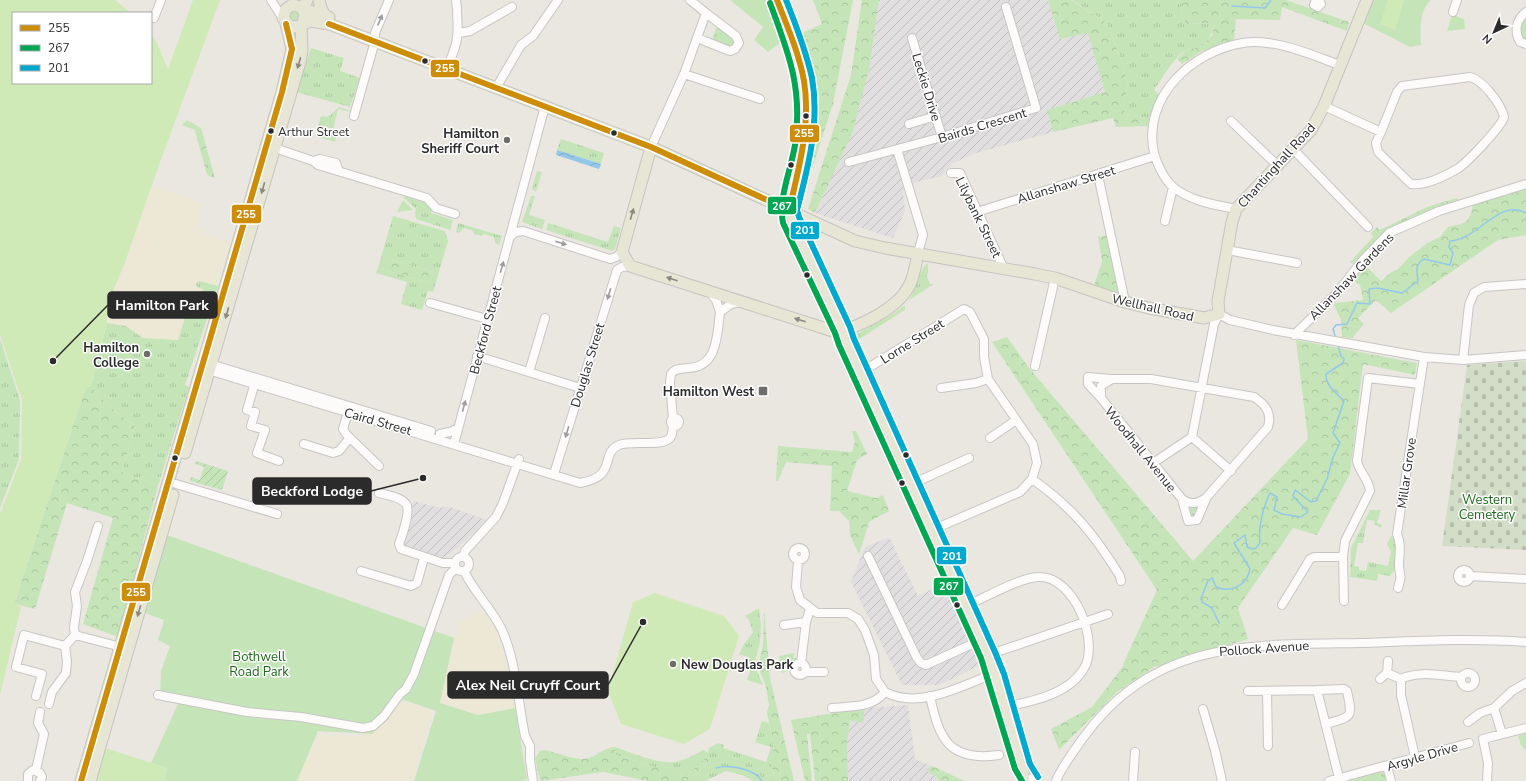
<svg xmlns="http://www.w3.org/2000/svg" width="1526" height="781" font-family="'Nunito Sans',sans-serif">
  <defs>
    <pattern id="industrial-furrows" width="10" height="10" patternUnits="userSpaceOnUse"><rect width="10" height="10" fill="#e1dedf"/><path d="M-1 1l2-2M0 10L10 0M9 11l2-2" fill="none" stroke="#c1bfc0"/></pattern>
    <pattern id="grass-tufts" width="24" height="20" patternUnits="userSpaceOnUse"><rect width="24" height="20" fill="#c5e5b9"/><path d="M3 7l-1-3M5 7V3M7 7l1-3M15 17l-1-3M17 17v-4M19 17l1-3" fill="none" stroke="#a9c59f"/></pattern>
    <pattern id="forest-crowns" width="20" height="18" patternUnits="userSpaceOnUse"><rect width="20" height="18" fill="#c5e5b9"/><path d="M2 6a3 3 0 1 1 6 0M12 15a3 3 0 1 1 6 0" fill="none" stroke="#a9c59f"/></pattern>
    <pattern id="cemetery-stones" width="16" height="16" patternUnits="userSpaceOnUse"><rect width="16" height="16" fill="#d3dec8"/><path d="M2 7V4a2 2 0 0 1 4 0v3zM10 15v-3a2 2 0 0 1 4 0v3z" fill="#b5bfac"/></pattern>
    <pattern id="garden-furrows" width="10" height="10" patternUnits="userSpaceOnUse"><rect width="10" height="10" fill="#c5e5b9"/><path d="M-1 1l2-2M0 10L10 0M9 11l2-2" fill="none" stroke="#a9c59f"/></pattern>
    <pattern id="water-waves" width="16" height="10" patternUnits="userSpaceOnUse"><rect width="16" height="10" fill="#94c8eb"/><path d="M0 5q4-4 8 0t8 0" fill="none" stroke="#80acca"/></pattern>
  </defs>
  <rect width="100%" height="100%" fill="#eae7e0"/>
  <path fill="url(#industrial-furrows)" d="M879,0H1048L1060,39L1088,32L1105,92L1047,110L1053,132L976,153L953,163L942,176L916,182L903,191L905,211L893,238L815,213L852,134L869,70Z
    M414,501L440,508L447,506L487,520L484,524L444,559L402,545Z
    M889,537L918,596L945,583L980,665L939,685H902L851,582L865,547Z
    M908,705L915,759L932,766L926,770L941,781H848L847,744L850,720L865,708Z"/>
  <path fill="#ede8d6" d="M152,186L203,203L197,226L205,229L204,234L231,242L185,385L189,387L158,486L135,425L91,387L107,323V305L124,265Z
    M483,609L494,625L502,646L506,663L507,671L505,673L507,682L511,685L515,708L478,715L440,703L454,638L460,623Z
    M398,700L433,711L412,781H295L312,734L360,736L373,729Z"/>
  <path fill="url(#grass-tufts)" d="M1072,0H1182L1181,17L1187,24L1214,23C1212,33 1209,44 1198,48C1194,50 1189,48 1186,50C1174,57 1162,79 1154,90L1159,94L1148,126L1147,118L1125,115L1123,102L1128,87L1123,66L1107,23Z
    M294,9L300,13L299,20L292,22L288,15Z
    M1452,15L1464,19L1465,29L1447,31Z
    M1526,15V42L1520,38L1521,19Z
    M717,25L733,37L735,43L729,48L712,41Z
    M311,48L344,58L340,71L360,78L350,107L296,92Z
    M339,107L351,111V112L338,109L332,134L337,135L335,142L315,136L321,116L328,117Z
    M561,139L604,153L601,164L557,150Z
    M537,171L542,172L536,192L532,189Z
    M405,194L426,200L433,208L431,213L453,220L450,230L416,219L415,213L416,209L404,198Z
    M531,196H535L529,215L545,220L542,229L522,222Z
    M403,200L413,210L397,212Z
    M393,216L445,231L448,241L433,292L428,291L422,310L401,304L407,282L376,273L378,268L430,283L433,272L381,257Z
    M458,223L502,236L499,245L495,243L494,237L484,234L482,236L474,234L473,231L464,228L459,233L456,232Z
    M548,223L608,242L614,226L621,228L615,249L612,251L546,230Z
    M928,263V274H926L930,284H934L909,300C916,290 920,267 928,263Z
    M199,281L218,286L185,385L189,387L158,486L122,472L135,425L114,411L91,387L107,323L126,326L143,338L178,340L188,308L196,310L203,289L197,287L196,284Z
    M905,305V310L858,340L857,334L893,314Z
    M0,339L20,400L19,459L0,508Z
    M1187,506H1200L1196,519H1189Z
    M1370,510H1381L1377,523L1382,525L1381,528L1374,524L1375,521L1367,520L1363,543H1358L1354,566L1359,567V570L1366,571L1368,562L1388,566L1391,552L1387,544L1391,536L1394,537L1399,545L1396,568L1390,576L1378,574L1377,581L1350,577L1351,548Z
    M759,608L761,626L760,642L754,665L763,685L747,680L751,667L747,665L750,658L739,654L744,644L753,632L749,620L745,616Z
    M762,721L769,723L774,748L770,760L776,781H753L742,775L726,771L705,781H690L691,778L709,762L708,757L687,775L669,773L666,767H654L616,755L615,747C633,753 656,764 675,762C686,760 695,754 704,750L708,753L709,748L718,743L724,745L723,748L766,762L771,747L755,742Z
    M1526,733V751L1521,745L1518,736Z
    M1376,771L1384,773L1387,781H1339Z"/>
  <path fill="url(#forest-crowns)" d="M813,0H853L833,104L803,197L812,127L813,90L808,66L795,36L822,24Z
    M862,0H879L869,70L852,134L815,213L808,209L851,75Z
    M1048,0H1071L1107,23L1123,66L1128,87L1123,102L1125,115L1147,118L1148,126L1116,127L1113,118L1053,132L1047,110L1105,92L1088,33L1060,39Z
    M1182,0H1286L1349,22L1347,31L1282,7L1280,20L1236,19L1234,40L1200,52L1182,64L1177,59L1186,50L1197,48L1204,45L1212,35L1214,23L1187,24L1181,17Z
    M187,120L201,128L215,178L207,175L195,130L182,125Z
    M1526,189V235L1498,240L1391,313L1376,300L1358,318L1364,324L1352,338L1342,337L1341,320L1334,305L1335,303L1363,300L1360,285L1353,280L1364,264L1381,281L1390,273L1398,269L1408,258L1427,243L1440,237L1448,227C1466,223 1469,224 1473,205Z
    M1457,198L1460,202L1403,224L1355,265L1350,262L1373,237L1371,233L1377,227L1380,230L1427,207Z
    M1108,235L1122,289L1116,293L1094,286L1102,261L1098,237Z
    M381,257L433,272L430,283L378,268Z
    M1007,337L1029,368L1193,561L1308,439L1296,340L1417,363L1415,375L1363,364L1350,474L1317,535L1293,528L1238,608L1248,639L1154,667L1117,692L1059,750L1051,729L1092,707L1121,669L1157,590L992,342Z
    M86,386L91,387L114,411L135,425L122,472L158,486L118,637L83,624L113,518L67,503L35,609L14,604Z
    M852,431H856L867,454L857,460L847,491L876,498L883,495L889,511L869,522L859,555L850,535L849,521L839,511H830L832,466L786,462L778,481L776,480L778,446L852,452L855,441Z
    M764,609L770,678L794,781H776L770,760L774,748L767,712L769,705L766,687L758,666L763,645Z
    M865,708L863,723L850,720L847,744L848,781H815L810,734H807L812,781H805L791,720Z
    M615,747L616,755L654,767H666L669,773L687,775L708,756L709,762L691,778L690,781H647L603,772L540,781L535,758L540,751L545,750C559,753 578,763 592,757C600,753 605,748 615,747Z
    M932,766L965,781H941L926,770Z"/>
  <path fill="url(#cemetery-stones)" d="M1526,361V550L1442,546L1467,365Z"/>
  <path fill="#c5e5b9" d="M730,0H767L784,40L768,52L754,40L763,27Z
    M1371,0H1431C1419,10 1420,31 1421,45L1410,47L1363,23Z
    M167,535L454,638L440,703L478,715L515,708L527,779L521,781H414L436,711L401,699L388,719L372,734L318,731L297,781H163L167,768L151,763L178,704L160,699L161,671L170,646L158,640L164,620L145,613Z
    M794,653L793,657L797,658L789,666L788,671L782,673L779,656Z"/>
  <path fill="url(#garden-furrows)" d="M196,461L228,471L222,490L190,481L191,477L200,480L204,467L195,464Z"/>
  <path fill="#cfeab7" d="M0,0H115L131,13H13V83H151V34L156,41L168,69L193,0H220L159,165L124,265L107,305V323L91,387H86L14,604L21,607L0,695V514L21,459L22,400L0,335Z
    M1388,0H1404L1395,30L1380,24Z
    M655,593L724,616L739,636L710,729L684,744L621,724L608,691L633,602Z
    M105,748L167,768L163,781H96Z"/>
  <path fill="url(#water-waves)" d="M557,150L601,164L599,169L556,155Z"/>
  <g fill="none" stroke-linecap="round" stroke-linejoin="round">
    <path stroke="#94c8eb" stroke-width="1.5" d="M1232,6L1265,8L1271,0
      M1336,339L1333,329L1336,325L1347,324L1357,303L1370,304L1369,289L1378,288L1402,293L1418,281C1417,270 1414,266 1424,259L1450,265L1453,253L1449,247L1450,241C1479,239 1499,198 1526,213
      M1219,623L1212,608L1202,602L1201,598L1208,581L1212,578L1216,587C1231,593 1247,586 1250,569L1234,543L1245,535L1247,547L1252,549L1256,548L1260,543C1258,528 1263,507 1270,493L1277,497L1274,510L1282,514L1301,517L1308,512L1293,496L1295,490L1311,502L1316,501L1327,479L1333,457L1340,443L1333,433L1344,401C1337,394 1325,385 1326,374L1343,363L1344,359L1341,356L1338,345
      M716,768C729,764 755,769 762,781"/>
    <defs>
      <path id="minor" d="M271,0L284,20
        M456,0L457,9
        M1316,0L1314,5L1318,7L1321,4L1319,0
        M1453,12L1457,0
        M1526,12C1516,20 1514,31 1520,42L1526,44
        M154,18L161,0
        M459,33L470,31L512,7
        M697,38L730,51L735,49L739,43L736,36L706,13
        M912,38L942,137
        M447,68C457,45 459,38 457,13
        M684,74L760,99
        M496,88L521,45L533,36L558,0
        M1324,106L1381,132L1397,92L1402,86L1470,77C1483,80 1501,104 1504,117C1501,127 1467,163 1457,169C1445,176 1425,186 1411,184L1378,152L1376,143L1381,132
        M354,116L375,41V33L389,0
        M1231,121L1277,165
        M909,124L936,116
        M651,147L684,74L706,13L690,0
        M275,148L313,161L318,165L427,198L436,208L455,214
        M897,149L923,235L918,253
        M1293,149L1368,227
        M313,161L320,159L336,163L338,169
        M849,162L942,137L1036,108L1006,7
        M951,173H960L1003,267
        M1098,175L1125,302
        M1236,209C1215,205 1190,201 1173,187C1164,179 1157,164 1154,153C1142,97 1192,51 1243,43C1275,38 1311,55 1340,65
        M977,212L1155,156
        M1165,221L1173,187
        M509,238L515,232L523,231L610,259L616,257L622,252
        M1227,250L1297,263
        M710,292L716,300L720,312
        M430,303L487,319
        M1294,335L1337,293L1362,261L1389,233L1439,211L1526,184
        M477,356L580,388
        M1463,360L1469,305L1474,293L1484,287L1526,284
        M207,363L431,431
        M1035,366L1055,278
        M205,369L580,483C619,476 599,454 619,445C630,440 663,447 670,438C673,435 672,430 673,426
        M529,372L545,318
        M860,373L964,309L970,312L984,339V357L988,379L1033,444L1037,463L1032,479L1020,492L932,530
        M256,379L247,410L255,412L251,426L265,430L257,453L279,461
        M1112,379H1151L1254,397C1266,405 1272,413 1268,427L1206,498C1197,504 1191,505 1182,499L1101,398V386Z
        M941,388L976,383L988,379
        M1101,398L1088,384V377L1111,379
        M349,409L343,429L346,434L379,466
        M671 422a4 4 0 1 1 8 0a4 4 0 1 1-8 0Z
        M673,419L670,382L671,374C675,368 681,369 688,368C718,367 717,335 720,312L731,304L740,302
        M440,434L450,432L458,428
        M1192,437L1214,324L1219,314L1230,320L1273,330L1424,357L1463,360L1526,355
        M990,438L1016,420
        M304,444L333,453L339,451L349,439
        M454,444L545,106
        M1153,463L1192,437L1231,471
        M554,474L617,270L622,267L630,266
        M1032,479C1073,508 1094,534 1120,576L1121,581
        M176,484L277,514
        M912,484L969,458
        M379,493C387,495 401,497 406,504C411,510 402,536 399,544L401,549L443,563H455
        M1182,499L1188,521L1197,520L1206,499
        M793 554a6 6 0 1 1 12 0a6 6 0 1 1-12 0Z
        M868,556L917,658L921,663L926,665L981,640
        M455 564a7 7 0 1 1 14 0a7 7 0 1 1-14 0Z
        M463,557L465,551L496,517L503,503L519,459
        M798,561L796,587L800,600L817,613H848L858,619L865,630L874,655L876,679L885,692
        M1458 576a6 6 0 1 1 12 0a6 6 0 1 1-12 0Z
        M361,571L411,586L417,583L424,558
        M464,571C474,592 491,608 501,628C516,659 518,702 525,736L530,746V760L533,781
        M1470,576L1526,579
        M1398,588C1402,575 1400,577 1399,566C1399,554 1402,546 1397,534L1424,357
        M1344,601L1343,557L1345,541L1370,491C1369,479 1359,472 1357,461L1368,378L1420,384
        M1282,605L1310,559L1314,557H1343
        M966,606C984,598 1021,577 1039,577C1075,576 1101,644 1083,670C1067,695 1032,701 1006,707
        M784,625L806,622
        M75,635L74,627L77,606L75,592L87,561L98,526
        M988,655L1108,614
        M794 669a6 6 0 1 1 12 0a6 6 0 1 1-12 0Z
        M801,663L806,622L810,609
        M805,672H824
        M1387,673L1388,661
        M1461 680a7 7 0 1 1 14 0a7 7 0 1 1-14 0Z
        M1380,679L1387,673L1401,679
        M1317,690L1344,689L1347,691C1353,719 1352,716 1326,724
        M1248,691L1317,690L1339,778
        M1267,691L1268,746
        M158,695L247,712L301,717L363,728L373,726L384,716L400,694L406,689L414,674L449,575L456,568
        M36,696L42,674L16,667L24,635L65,646
        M930,696C939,739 949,762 999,755
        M49,704L52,692L66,673L67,661L65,646L75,635L125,648
        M832,708C852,706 872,708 885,692C919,710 962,686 995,673
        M1203,709L1215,750L1222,781
        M1468,722L1480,713L1494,708
        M1502,734L1494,708L1512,691L1526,683
        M1415,757L1401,695V679C1418,670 1443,676 1461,677
        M1387,766L1391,781
        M36,770L44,734L38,723L40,712
        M1030,779L1032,781
        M28,781V774L33,770L40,773L42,777L40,781
        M1056,781C1062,766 1074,751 1083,738C1155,638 1253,645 1362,643C1417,641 1471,638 1526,642
        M1133,781L1135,752
        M1329,781L1469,743
        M1487,781L1488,763L1483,739L1526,728"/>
      <path id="major" d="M307,0L303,9L329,17
        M319,0L321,8L325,16
        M777,0C787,26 799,53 804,81C811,123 799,169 789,210L791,220L843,330L846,342L988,655C1003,695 1019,739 1024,781
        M303,23L305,14L301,7L292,5L286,9L283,18L290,26L297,27L310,21L329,24L651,147L855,241L885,248L1035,274L1055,278L1125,302L1149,308L1204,318L1219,314L1218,301L1232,222L1236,209L1311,130L1324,106L1367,0
        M651,147L622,252L630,266L836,332C860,327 898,308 909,286C914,277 916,264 918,253
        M185,453L300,62L302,50L301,25
        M81,781L282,92L292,49L286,24
        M90,781L173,495"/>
    </defs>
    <use href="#minor" stroke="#c7c6c5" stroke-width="10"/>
    <use href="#major" stroke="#c5c4c1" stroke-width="13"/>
    <use href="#minor" stroke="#fcfbfa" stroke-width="8"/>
    <use href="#major" stroke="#e7e5d4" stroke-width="11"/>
    <defs>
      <path id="bus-1" d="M777,0C787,26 799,53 804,81C811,124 799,168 789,210
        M329,24L651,147L789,210
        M81,781L282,92L292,49L286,24"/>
      <path id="bus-2" d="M770,3C789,54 803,89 795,145C791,170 778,198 783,223L835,333L839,345L981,658L1015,769L1022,781"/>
      <path id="bus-3" d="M786,0C796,25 806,51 812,78C820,122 808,168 797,210L799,217L850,327L854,339L995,652L1004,674L1030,764L1038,777"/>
    </defs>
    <use href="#bus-1" stroke="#fff" stroke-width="9"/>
    <use href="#bus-2" stroke="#fff" stroke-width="9"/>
    <use href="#bus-3" stroke="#fff" stroke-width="9"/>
    <use href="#bus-1" stroke="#ce8d09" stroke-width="6"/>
    <use href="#bus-2" stroke="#00a651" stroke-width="6"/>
    <use href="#bus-3" stroke="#00a9ce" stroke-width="6"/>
  </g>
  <defs><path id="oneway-solid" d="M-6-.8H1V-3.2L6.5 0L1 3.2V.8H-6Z"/></defs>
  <g fill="#9e9d9d">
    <use href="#oneway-solid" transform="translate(380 20) rotate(-67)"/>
    <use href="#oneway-solid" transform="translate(561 243) rotate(18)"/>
    <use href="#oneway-solid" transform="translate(502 267) rotate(-74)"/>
    <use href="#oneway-solid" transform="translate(609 294) rotate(107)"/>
    <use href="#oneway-solid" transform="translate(464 406) rotate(-75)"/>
    <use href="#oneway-solid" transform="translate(567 432) rotate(107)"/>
  </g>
  <g fill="#898880">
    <use href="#oneway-solid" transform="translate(299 63) rotate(106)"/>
    <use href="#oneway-solid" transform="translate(263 188) rotate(106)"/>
    <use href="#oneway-solid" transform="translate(632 214) rotate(-74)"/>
    <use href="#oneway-solid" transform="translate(672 279) rotate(-162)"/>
    <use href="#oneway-solid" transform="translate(227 313) rotate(106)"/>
    <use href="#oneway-solid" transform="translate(800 320) rotate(-162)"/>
    <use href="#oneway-solid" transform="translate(139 611) rotate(106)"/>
  </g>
  <g fill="#2b2b2b" stroke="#fff" stroke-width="1.5">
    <circle cx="425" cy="61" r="3.5"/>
    <circle cx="806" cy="116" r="3.5"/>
    <circle cx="271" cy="131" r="3.5"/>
    <circle cx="614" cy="133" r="3.5"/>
    <circle cx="791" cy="165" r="3.5"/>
    <circle cx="807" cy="275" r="3.5"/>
    <circle cx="906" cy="455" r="3.5"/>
    <circle cx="175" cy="458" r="3.5"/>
    <circle cx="902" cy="483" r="3.5"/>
    <circle cx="957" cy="605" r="3.5"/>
  </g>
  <g fill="#6e6d6a" stroke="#fff" stroke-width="1.5">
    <circle cx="507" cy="140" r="4"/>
    <circle cx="147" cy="354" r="4"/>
    <rect x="758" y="386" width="10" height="10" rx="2"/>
    <circle cx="673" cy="664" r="4"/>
  </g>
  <g text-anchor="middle" stroke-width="3" stroke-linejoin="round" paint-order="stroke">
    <g font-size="12" fill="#2b2b2b" stroke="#fff" text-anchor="start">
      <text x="278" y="136">Arthur Street</text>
    </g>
    <g font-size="13" fill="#2b2b2b" stroke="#fff">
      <text transform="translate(927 87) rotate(73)" y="5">Leckie Drive</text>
      <text transform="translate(982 125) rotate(-17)" y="5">Bairds Crescent</text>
      <text transform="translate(1276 165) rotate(-48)" y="5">Chantinghall Road</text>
      <text transform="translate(1066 184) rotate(-17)" y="5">Allanshaw Street</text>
      <text transform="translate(979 217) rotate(64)" y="5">Lilybank Street</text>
      <text transform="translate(1351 276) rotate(-46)" y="5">Allanshaw Gardens</text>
      <text transform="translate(1153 307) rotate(13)" y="5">Wellhall Road</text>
      <text transform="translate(485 330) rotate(-75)" y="5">Beckford Street</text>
      <text transform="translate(912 341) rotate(-32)" y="5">Lorne Street</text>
      <text transform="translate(587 365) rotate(-73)" y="5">Douglas Street</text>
      <text transform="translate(378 421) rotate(16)" y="5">Caird Street</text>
      <text transform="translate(1141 449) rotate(51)" y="5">Woodhall Avenue</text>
      <text transform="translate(1406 473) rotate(-82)" y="5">Millar Grove</text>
      <text transform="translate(1264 648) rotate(-4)" y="5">Pollock Avenue</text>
      <text transform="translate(1422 756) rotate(-16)" y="5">Argyle Drive</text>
    </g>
    <g font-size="13" font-weight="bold" fill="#2b2b2b" stroke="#fff" text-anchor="end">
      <text x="499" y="138">Hamilton<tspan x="499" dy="15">Sheriff Court</tspan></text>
      <text x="139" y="352">Hamilton<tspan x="139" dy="15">College</tspan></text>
      <text x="754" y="396">Hamilton West</text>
      <text x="681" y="669" text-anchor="start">New Douglas Park</text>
    </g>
    <g font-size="13" fill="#1d6a19" stroke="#fff">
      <text x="1487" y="504">Western<tspan x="1487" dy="15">Cemetery</tspan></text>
      <text x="259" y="661">Bothwell<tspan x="259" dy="15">Road Park</tspan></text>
    </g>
  </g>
  <path fill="none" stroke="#2b2b2b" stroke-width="1.5" d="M53 361L108 305M423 478L371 491M643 622L608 685"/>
  <g fill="#2b2b2b" stroke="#fff" stroke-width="1.5">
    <circle cx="53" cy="361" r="4"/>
    <circle cx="423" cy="478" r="4"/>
    <circle cx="643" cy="622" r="4"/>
  </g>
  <g fill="#2b2b2b" stroke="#2b2b2b" stroke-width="1.5">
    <rect x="108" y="292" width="109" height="26" rx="4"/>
    <rect x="253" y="478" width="118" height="26" rx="4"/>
    <rect x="448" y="672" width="160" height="26" rx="4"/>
  </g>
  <g font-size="14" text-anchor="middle" font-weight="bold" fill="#fff">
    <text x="162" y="310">Hamilton Park</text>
    <text x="312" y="496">Beckford Lodge</text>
    <text x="528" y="690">Alex Neil Cruyff Court</text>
  </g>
  <g stroke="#fff" stroke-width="1.5">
    <rect x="430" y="59" width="30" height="19" rx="4" fill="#ce8d09"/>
    <rect x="789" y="124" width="31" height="19" rx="4" fill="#ce8d09"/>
    <rect x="767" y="196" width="30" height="19" rx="4" fill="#00a651"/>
    <rect x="231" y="204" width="31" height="20" rx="4" fill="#ce8d09"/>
    <rect x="790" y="221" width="30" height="19" rx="4" fill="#00a9ce"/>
    <rect x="936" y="546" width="31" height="19" rx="4" fill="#00a9ce"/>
    <rect x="933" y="577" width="31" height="19" rx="4" fill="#00a651"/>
    <rect x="121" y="582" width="30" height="20" rx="4" fill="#ce8d09"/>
  </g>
  <g font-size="11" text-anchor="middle" font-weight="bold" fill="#fff">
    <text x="445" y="72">255</text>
    <text x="804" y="137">255</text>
    <text x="782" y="210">267</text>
    <text x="246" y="218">255</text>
    <text x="805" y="234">201</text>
    <text x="952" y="560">201</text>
    <text x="949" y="590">267</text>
    <text x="136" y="596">255</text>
  </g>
  <rect x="12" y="12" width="140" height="72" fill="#ffffff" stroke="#aaaaaa"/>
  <rect x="20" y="25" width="20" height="6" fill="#ce8d09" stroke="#aaaaaa"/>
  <text x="48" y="32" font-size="12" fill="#2b2b2b">255</text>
  <rect x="20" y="45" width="20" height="6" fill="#00a651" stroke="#aaaaaa"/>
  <text x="48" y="52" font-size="12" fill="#2b2b2b">267</text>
  <rect x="20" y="65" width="20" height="6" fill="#00a9ce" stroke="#aaaaaa"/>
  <text x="48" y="72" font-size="12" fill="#2b2b2b">201</text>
  <g transform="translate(1494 32) rotate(224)" stroke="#ffffff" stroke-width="3" paint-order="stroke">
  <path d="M0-3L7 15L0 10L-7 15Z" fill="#2b2b2b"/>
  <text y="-6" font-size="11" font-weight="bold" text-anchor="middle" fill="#2b2b2b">N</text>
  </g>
</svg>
